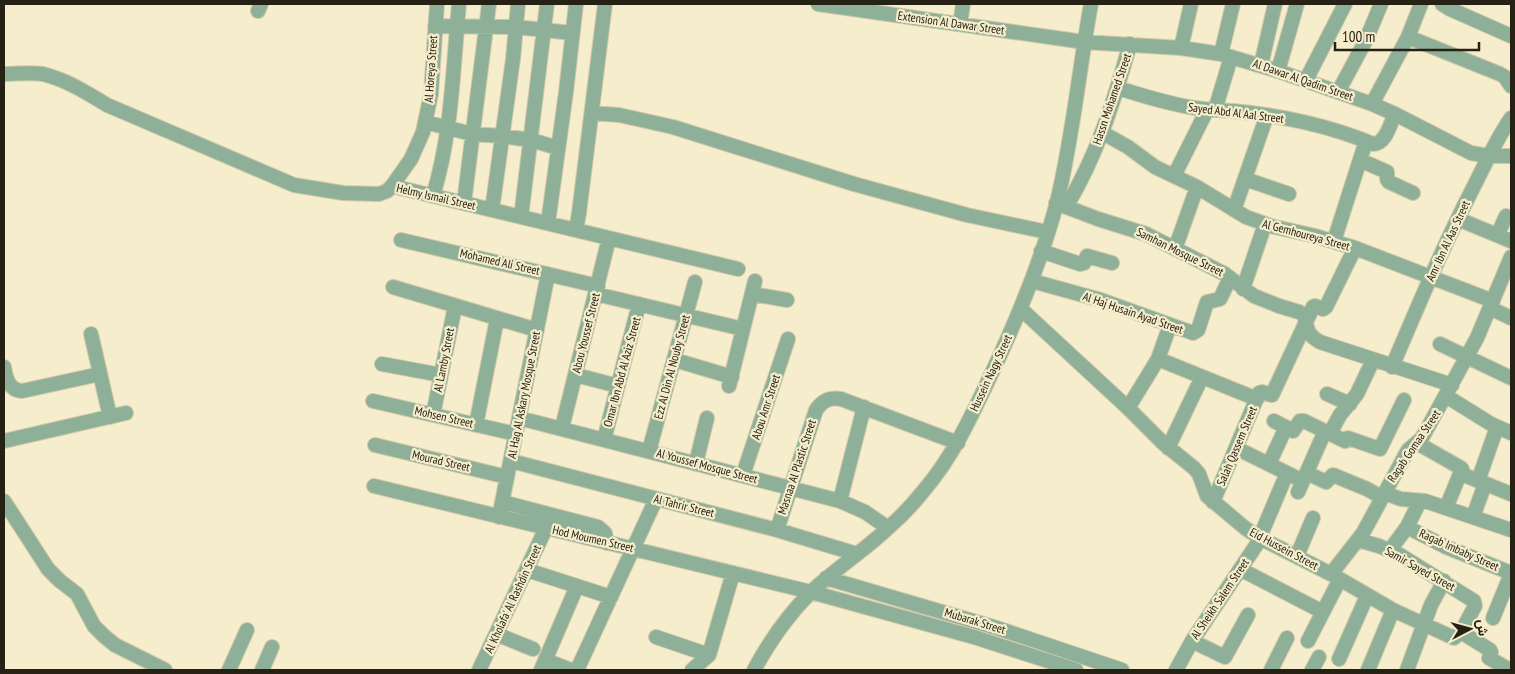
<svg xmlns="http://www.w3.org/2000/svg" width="1515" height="674" font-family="'PT Sans Narrow',Vazirmatn,sans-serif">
  <rect width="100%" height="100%" fill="#f5edcb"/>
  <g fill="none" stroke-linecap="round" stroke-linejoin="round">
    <defs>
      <path id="minor" d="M818,4L1084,42L1181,48L1221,54L1278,71L1372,104L1395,114L1471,153L1489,156H1511
        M1442,4L1450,9L1511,36
        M258,11L261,4
        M960,24L963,4
        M435,26L516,27L572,33
        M1408,37L1500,74L1505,77L1511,86
        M1181,48L1191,4
        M1221,54L1233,4
        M1261,65L1275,4
        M1278,71L1297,4
        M4,74C16,74 31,72 43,74C67,80 87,93 107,105L294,185L343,193L379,194L387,191L392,186L411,159L423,132L431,94L437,4
        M1306,80L1345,4
        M1118,88C1143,96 1169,104 1195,108C1208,110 1221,110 1233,111C1279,115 1331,126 1373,144C1386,144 1390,124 1395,114
        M1338,92L1366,40L1381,4
        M1372,104L1408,37L1421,4
        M1215,110L1231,57
        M592,113L619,115L673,127L854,184L967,215L1047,232
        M425,122L472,134L502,136L531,140L558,148
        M1103,133L1128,147L1155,167L1197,187L1246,217L1271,226L1315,236L1355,248L1493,301
        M1360,160L1387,172V179L1389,182L1413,193
        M1174,176L1207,110
        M1245,179L1289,194
        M392,186L738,269
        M433,196C452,134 453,68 459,4
        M464,203L489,4
        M1056,203L1098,219L1146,234L1225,274L1254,296L1279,306L1299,312L1304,315C1308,329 1306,334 1320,342L1452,385
        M1066,207C1097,156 1114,101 1130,44
        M492,210L513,59L518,4
        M1234,210L1267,115
        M521,217L547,4
        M1458,219L1511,241
        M548,223L566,92L576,4
        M576,230L579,213L605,4
        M1498,234L1506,216
        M401,240L598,286
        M1334,241L1366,141
        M1175,249L1197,187
        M1041,251L1080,264L1084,263L1087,256L1112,263
        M1032,281L1101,300L1193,333L1198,330L1207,302L1220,299L1230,278
        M393,287L537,330
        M1243,289L1265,224
        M596,294L743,329
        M752,294L787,300
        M1490,308L1511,318
        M1021,309L1128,408L1163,443L1194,468L1199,474L1207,496L1245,528L1260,538L1331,574L1393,610L1454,638L1461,632L1490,650L1491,652L1489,658L1510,670
        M91,334L110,417
        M1440,344L1511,378
        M1158,359L1257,399
        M675,360L732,377
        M382,364L441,375
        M4,367C6,379 9,390 22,391L100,374
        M1392,367C1417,308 1442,249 1471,192C1484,167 1495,141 1511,118
        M576,375L618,386
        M729,386L755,281
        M1327,394L1350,404
        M1446,396L1491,424L1511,433
        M373,401L516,434
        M1128,408L1158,359L1170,325
        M433,415L455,306
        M519,418L840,501L865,512L888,528
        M1274,421L1293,431L1300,421H1304L1345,441L1348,438L1380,449L1404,400
        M476,425L497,319
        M562,428L609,238
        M1330,433L1340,415L1357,394L1373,360
        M604,440L639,304
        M4,441L126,413
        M1417,443L1461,468L1464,475L1511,494
        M375,445L507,477
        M1168,448L1202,377
        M1236,448L1303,481
        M649,451L695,282
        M511,461L777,530L857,554
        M696,463L707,418
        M1269,464L1286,427
        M1307,473L1326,482L1333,475L1367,489L1381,497
        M743,475L788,339
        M1478,481L1497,427
        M374,486L811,592L974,637L1076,670
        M1298,492L1325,431
        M1384,493L1401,499L1425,501L1511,530
        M4,501L48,569L60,581L77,594L94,626L104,636L115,645L165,670
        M840,501L864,407
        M502,502L598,527L605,533L607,543
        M1213,502L1259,393L1262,392L1272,395L1313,307L1315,306L1323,309L1326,307L1355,248
        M1446,508L1462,469
        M499,517L548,274
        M1473,517L1485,484
        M1407,527L1446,547L1511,573
        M777,530L816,410C823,400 830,397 841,399L958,443
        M1358,540L1379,546L1400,555L1474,601L1475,606L1461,632
        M1390,550L1407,527L1420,501
        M1297,556L1313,518
        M1240,569L1323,612
        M527,570L611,597
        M1331,574L1363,533L1408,450L1422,438L1428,427L1477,338L1511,257
        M826,578L997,628L1122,670
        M1493,618L1511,574
        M496,634L533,649
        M656,637L709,655
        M1192,641L1225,657L1248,615
        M1308,641L1340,579
        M1339,659L1367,596
        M545,660L571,670
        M229,670L247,630
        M262,670L272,647
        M479,670L546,528
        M541,670L577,586
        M577,670L656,499
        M692,670L709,655L733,573
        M754,670C769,642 788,615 811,592C835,569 864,551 888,528C902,516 914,503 925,489C953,456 971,417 989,379C1016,322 1041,263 1057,202C1073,137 1079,69 1091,4
        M1176,670L1192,641L1257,544L1287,473
        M1271,670L1287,638
        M1312,670L1319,657
        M1368,670L1393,610
        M1407,670L1431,605L1444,581"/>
    </defs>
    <use href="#minor" stroke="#d0c8aa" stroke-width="16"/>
    <use href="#minor" stroke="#8fb098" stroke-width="14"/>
  </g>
  <g text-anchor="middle" stroke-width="4.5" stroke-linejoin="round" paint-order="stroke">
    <g font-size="12" fill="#252115" stroke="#f5edcb">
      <text transform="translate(951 23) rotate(8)" y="4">Extension Al Dawar Street</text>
      <text transform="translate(431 69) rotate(-86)" y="4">Al Horeya Street</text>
      <text transform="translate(1303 80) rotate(19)" y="4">Al Dawar Al Qadim Street</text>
      <text transform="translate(1112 99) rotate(-71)" y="4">Hassn Mohamed Street</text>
      <text transform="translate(1236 113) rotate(7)" y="4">Sayed Abd Al Aal Street</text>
      <text transform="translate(436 197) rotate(13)" y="4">Helmy Ismail Street</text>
      <text transform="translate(1306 235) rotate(15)" y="4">Al Gemhoureya Street</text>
      <text transform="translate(1448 241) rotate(-65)" y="4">Amr Ibn Al Aas Street</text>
      <text transform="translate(1180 252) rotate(26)" y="4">Samhan Mosque Street</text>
      <text transform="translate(500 262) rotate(13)" y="4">Mohamed Ali Street</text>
      <text transform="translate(1133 313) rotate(19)" y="4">Al Haj Husain Ayad Street</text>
      <text transform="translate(586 333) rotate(-76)" y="4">Abou Youssef Street</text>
      <text transform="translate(444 360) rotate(-79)" y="4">Al Lamby Street</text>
      <text transform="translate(672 367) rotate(-75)" y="4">Ezz Al Din Al Nouby Street</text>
      <text transform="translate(622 372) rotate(-75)" y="4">Omar Ibn Abd Al Aziz Street</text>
      <text transform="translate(991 373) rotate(-65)" y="4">Hussein Nagy Street</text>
      <text transform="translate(524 395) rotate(-79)" y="4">Al Hag Al Askary Mosque Street</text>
      <text transform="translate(766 407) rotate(-72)" y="4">Abou Amr Street</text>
      <text transform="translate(444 417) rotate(13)" y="4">Mohsen Street</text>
      <text transform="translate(1237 446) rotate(-67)" y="4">Salah Qassem Street</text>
      <text transform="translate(1414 446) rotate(-56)" y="4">Ragab Gomaa Street</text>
      <text transform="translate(441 461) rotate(13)" y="4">Mourad Street</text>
      <text transform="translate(707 466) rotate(15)" y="4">Al Youssef Mosque Street</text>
      <text transform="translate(797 467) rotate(-72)" y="4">Masnaa Al Plastic Street</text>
      <text transform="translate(684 506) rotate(14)" y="4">Al Tahrir Street</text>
      <text transform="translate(593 539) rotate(13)" y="4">Hod Moumen Street</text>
      <text transform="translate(1284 549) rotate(28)" y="4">Eid Hussein Street</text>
      <text transform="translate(1459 550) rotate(24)" y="4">Ragab Imbaby Street</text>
      <text transform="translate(1420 569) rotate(29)" y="4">Samir Sayed Street</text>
      <text transform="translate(513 599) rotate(-65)" y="4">Al Kholafa' Al Rashdin Street</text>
      <text transform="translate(1220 599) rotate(-56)" y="4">Al Sheikh Salem Street</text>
      <text transform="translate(975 621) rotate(17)" y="4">Mubarak Street</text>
    </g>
  </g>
  <rect width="1515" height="674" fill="none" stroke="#252115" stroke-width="10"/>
  <g transform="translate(1470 629) rotate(84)" stroke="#f5edcb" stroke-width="4" paint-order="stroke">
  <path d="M0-4L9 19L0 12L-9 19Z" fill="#252115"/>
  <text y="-8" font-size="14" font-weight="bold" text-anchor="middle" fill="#252115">ش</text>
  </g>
  <path d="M1335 42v8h144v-8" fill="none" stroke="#252115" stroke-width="2.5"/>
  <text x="1342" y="42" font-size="15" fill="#252115" stroke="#f5edcb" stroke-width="4" paint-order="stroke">100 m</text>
</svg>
